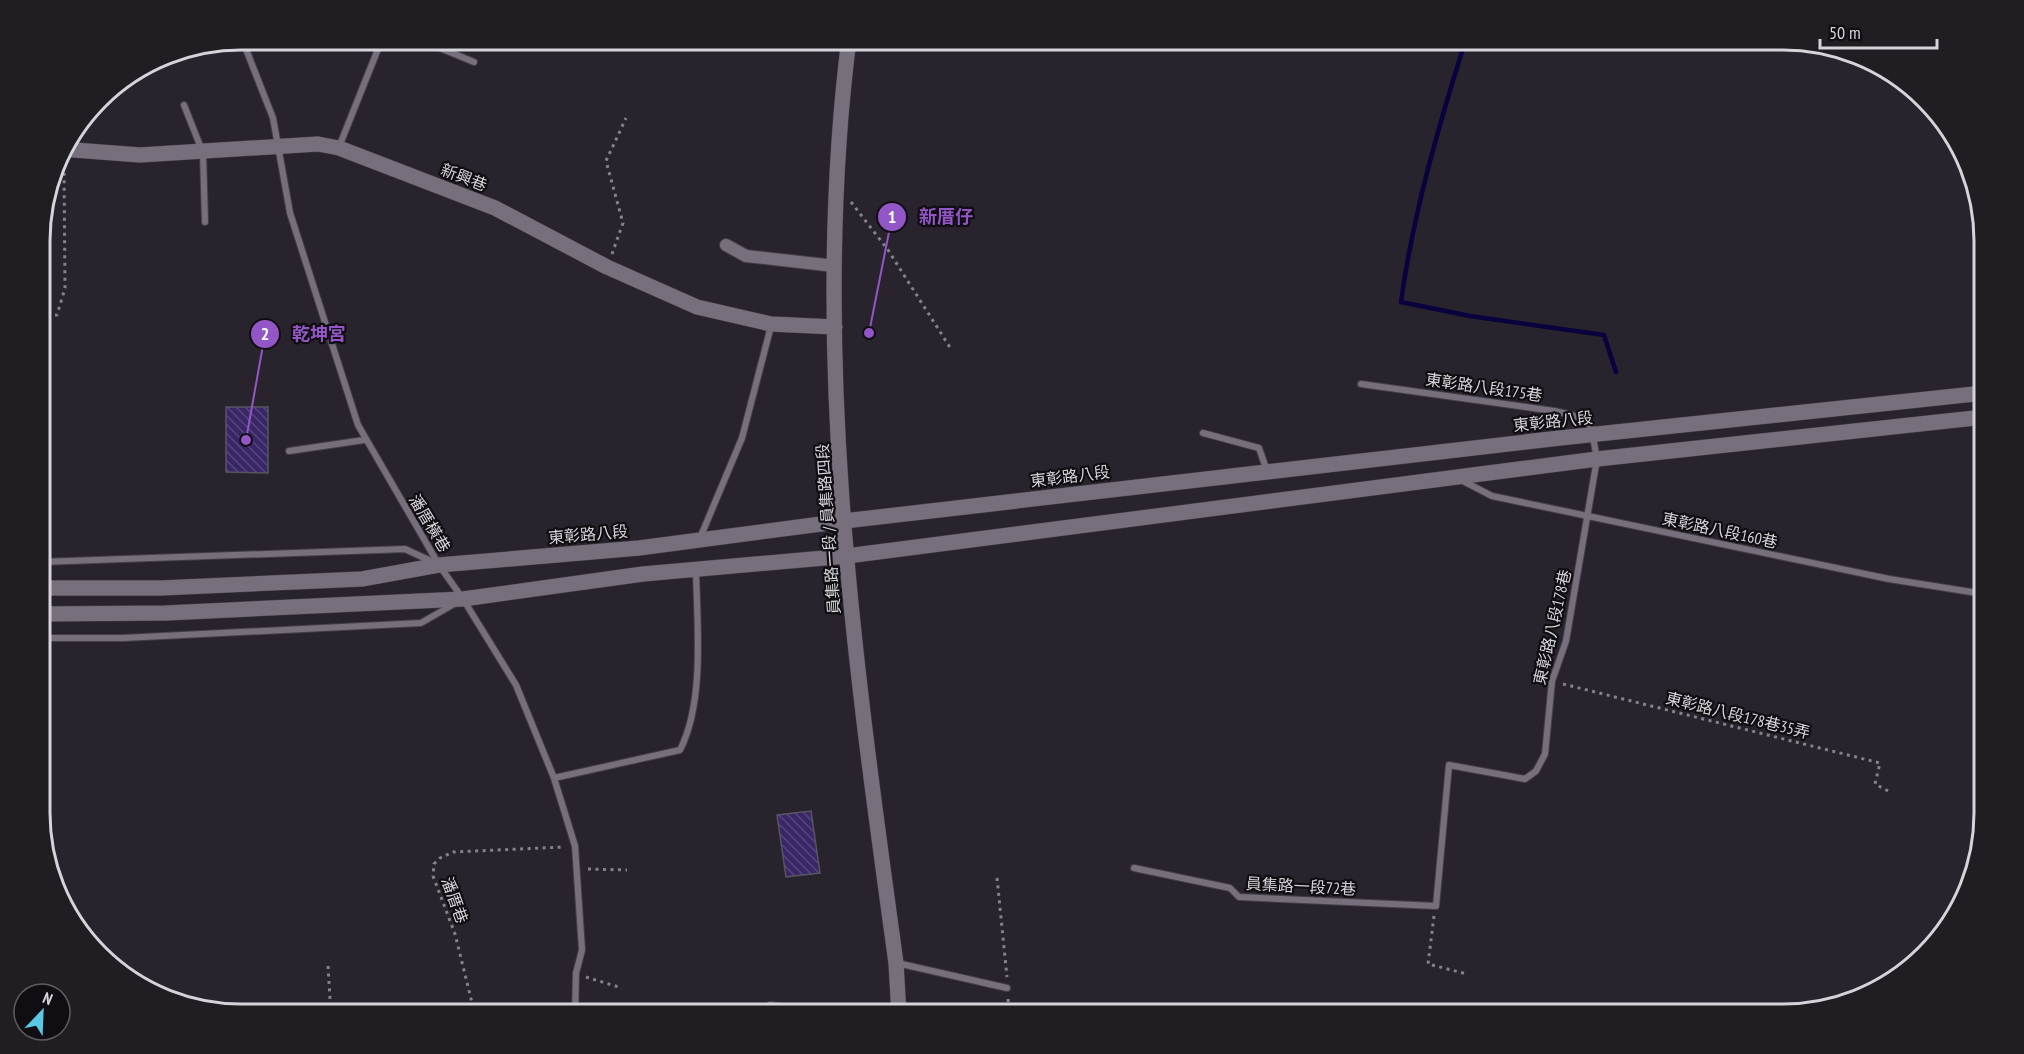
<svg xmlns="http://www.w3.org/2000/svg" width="2024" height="1054" font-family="'PT Sans Narrow','Noto Sans TC',sans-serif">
  <defs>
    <pattern id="building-back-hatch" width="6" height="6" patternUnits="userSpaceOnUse" patternTransform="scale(1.5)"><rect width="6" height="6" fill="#392666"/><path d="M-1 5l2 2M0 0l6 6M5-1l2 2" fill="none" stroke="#55457b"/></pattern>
  </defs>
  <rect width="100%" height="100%" fill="#29232d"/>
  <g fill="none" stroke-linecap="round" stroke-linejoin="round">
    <path stroke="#0a013f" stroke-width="4.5" d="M1466,39C1439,124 1413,214 1401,302L1470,316L1604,335L1616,372"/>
  </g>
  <path fill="url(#building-back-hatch)" stroke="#575561" stroke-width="1.5" d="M226,407H268V473L226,472Z
    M811,811L820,873L786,877L777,815Z"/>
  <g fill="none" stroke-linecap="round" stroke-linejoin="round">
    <defs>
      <path id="lane" d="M242,39L273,118L290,213L358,425L439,565L463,599L516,685L554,778L575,846L582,950L576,973L575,1015
        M418,39L474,62
        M184,105L203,153L205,222
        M339,147L382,39
        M1203,433L1259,448L1267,471
        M289,451L364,440
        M1461,480L1492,496L1889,579L1984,594
        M700,538L742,438L771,326
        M40,562L405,549L433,562
        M40,638H123L421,623L454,604
        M554,778L680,750C705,701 697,624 696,570
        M1134,868L1230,888L1239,897L1436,906L1449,765L1525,779L1536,771L1545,754L1552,681L1566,641L1597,459L1591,426L1572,415L1554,411L1361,384
        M897,963L1007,988
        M769,1015L770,1005L843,1015"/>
      <path id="street" d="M726,245L746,256L835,266"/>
      <path id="secondary" d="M849,39C810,346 854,658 896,963L899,1015
        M61,149L140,155L318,144L339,148L495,208L607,267L697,307L771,324L835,327
        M40,588H161L362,579L439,565L639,548L844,521L1560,438L1984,393
        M40,614L166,613L463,599L643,574L847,556L1597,459L1984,417"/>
    </defs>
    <use href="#lane" stroke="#454048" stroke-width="8"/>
    <use href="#street" stroke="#454048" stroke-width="14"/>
    <use href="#secondary" stroke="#454048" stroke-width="16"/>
    <path stroke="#86818a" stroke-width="3" stroke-dasharray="3 4.5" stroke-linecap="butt" d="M851,202L888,250L951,349
      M612,254L623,223L606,161L626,118
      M40,314L57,315L65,288L64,163
      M1563,684L1880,763L1875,784L1892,793
      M588,869L627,870
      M997,878L1007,977
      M1434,916L1428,964L1467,974
      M328,966L331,1015
      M586,977L622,988
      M1008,999L1009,1015
      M475,1015L455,934L433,876L434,864L440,858L453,852L564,847"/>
    <use href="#lane" stroke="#77707c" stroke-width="6"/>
    <use href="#street" stroke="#77707c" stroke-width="12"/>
    <use href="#secondary" stroke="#77707c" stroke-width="15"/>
  </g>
  <g text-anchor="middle" stroke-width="4.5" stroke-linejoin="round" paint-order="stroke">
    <g font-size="16" fill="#d7d3da" stroke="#100e12">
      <text transform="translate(464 177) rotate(21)" y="6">新興巷</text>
      <text transform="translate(1484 387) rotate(8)" y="6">東彰路八段175巷</text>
      <text transform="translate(1553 421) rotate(-6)" y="6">東彰路八段</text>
      <text transform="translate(1070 476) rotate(-7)" y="6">東彰路八段</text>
      <text transform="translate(430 523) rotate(59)" y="6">潘厝橫巷</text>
      <text transform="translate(828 529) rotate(-94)" y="6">員集路一段 / 員集路四段</text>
      <text transform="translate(1720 530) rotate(12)" y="6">東彰路八段160巷</text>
      <text transform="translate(588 534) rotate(-5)" y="6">東彰路八段</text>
      <text transform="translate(1552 627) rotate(-77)" y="6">東彰路八段178巷</text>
      <text transform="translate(1738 715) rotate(14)" y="6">東彰路八段178巷35弄</text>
      <text transform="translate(1301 886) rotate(3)" y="6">員集路一段72巷</text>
      <text transform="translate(455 900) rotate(70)" y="6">潘厝巷</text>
    </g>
  </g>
  <path d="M0 0H2024V1054H0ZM241 50H1783A191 191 0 0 1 1974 241V813A191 191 0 0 1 1783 1004H241A191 191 0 0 1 50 813V241A191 191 0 0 1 241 50Z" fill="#201e22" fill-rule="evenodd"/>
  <path fill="none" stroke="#d7d3da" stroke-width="3" d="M241 50H1783A191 191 0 0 1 1974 241V813A191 191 0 0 1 1783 1004H241A191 191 0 0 1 50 813V241A191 191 0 0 1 241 50Z"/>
  <path fill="none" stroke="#9256c6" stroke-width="2" d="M869 333L892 217M246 440L265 334"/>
  <g fill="#9256c6" stroke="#100e12" stroke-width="2">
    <circle cx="869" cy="333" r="6"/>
    <circle cx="246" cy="440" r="6"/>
    <circle cx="892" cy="217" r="15"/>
    <circle cx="265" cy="334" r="15"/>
  </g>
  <g font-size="18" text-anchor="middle" font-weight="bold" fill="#fff">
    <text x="892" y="223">1</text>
    <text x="265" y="340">2</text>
  </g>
  <g font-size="18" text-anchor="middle" font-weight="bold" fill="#9256c6" stroke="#100e12" stroke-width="4.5" stroke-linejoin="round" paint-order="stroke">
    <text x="946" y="223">新厝仔</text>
    <text x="319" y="340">乾坤宮</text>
  </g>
  <g transform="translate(42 1012) rotate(23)"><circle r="28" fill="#100e12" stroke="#605d62" stroke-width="1.5"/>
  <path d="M0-4.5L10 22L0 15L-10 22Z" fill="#5bc8e6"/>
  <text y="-9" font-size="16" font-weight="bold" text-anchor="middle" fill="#d7d3da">N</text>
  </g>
  <path d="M1820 39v9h117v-9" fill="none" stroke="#d7d3da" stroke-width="3"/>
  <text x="1829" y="39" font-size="18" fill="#d7d3da" stroke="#100e12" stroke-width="4.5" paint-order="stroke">50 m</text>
</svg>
